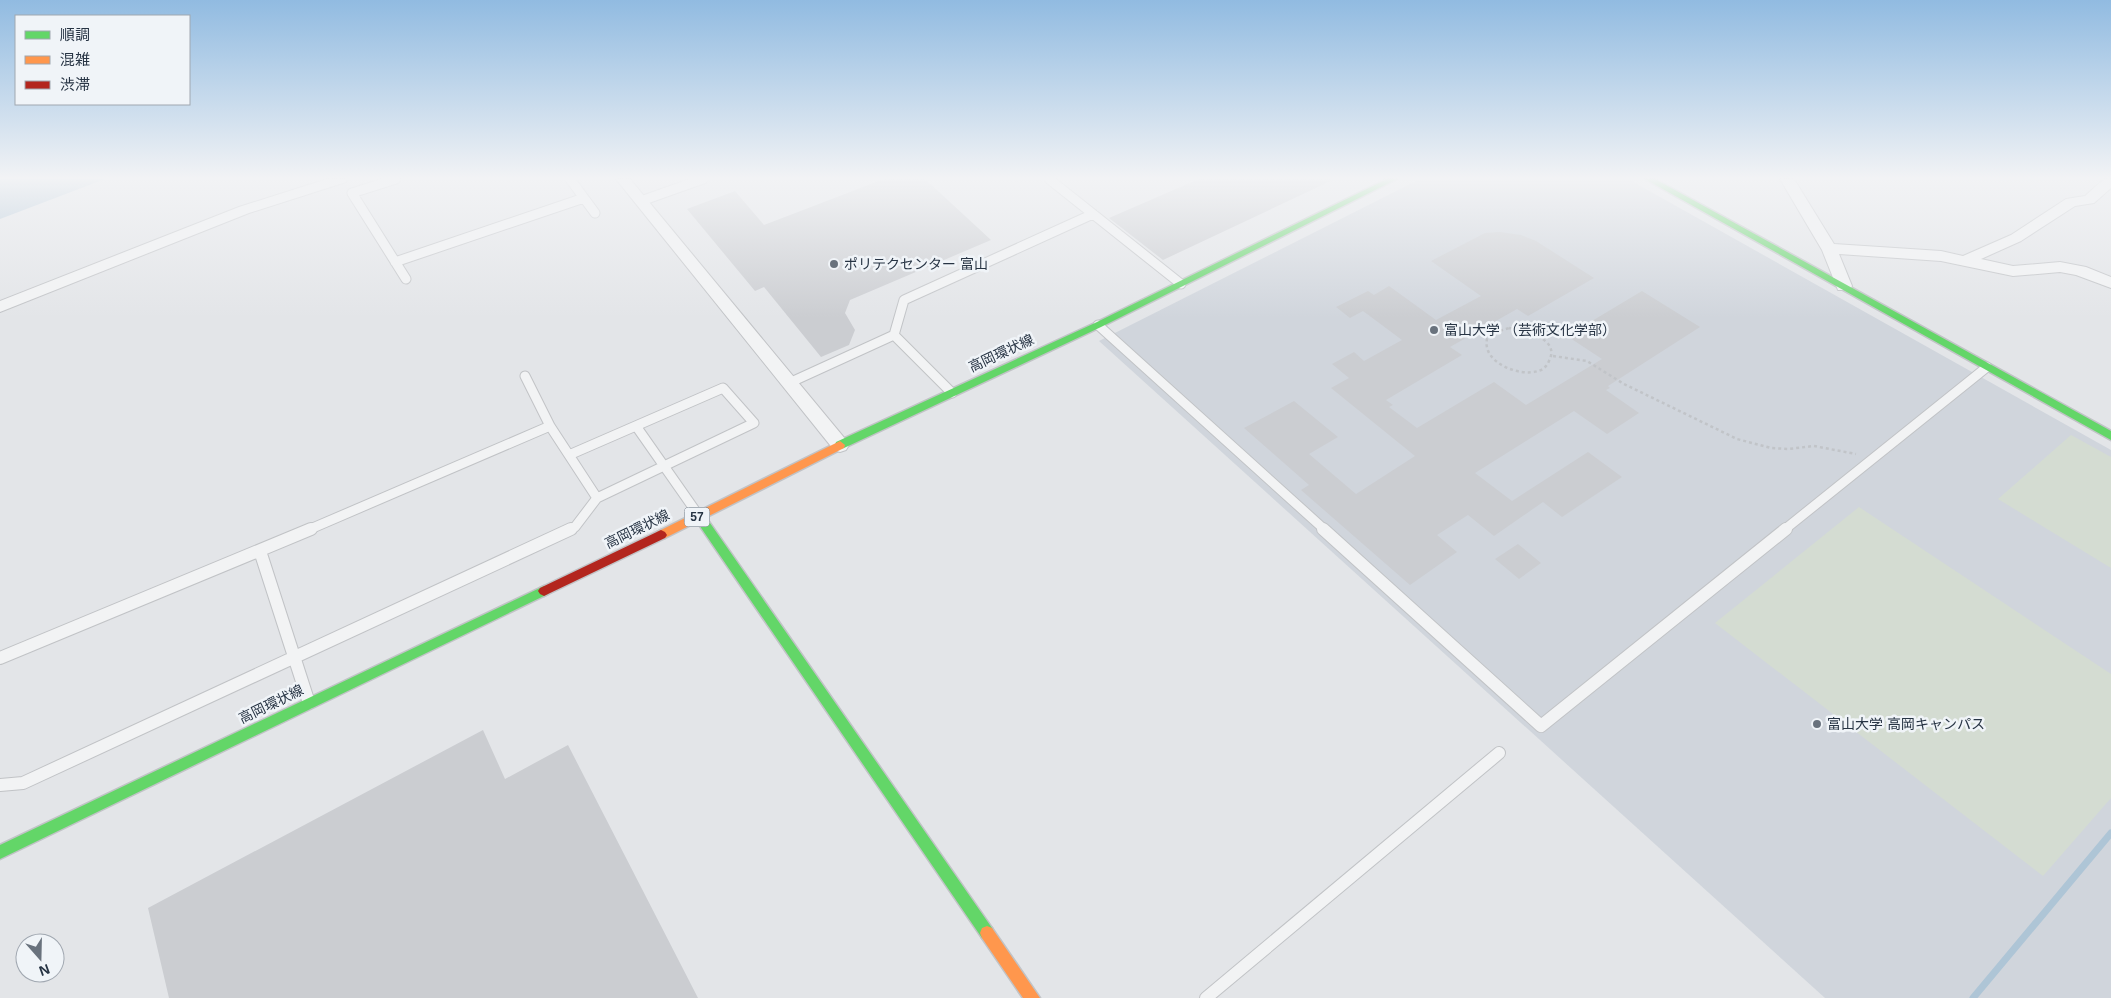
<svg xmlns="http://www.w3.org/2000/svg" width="2111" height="998" font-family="Arial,'Noto Sans JP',sans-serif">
  <rect width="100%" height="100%" fill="#e3e5e8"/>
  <path fill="#d0d5dc" d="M1420,179H1628L2111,450V998H1825L1099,341Z"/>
  <path fill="#d4dcd2" d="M2071,435L2111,457V568L1998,499Z
    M1859,507L2111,674V798L2043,876L1715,623Z"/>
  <path fill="#aec5d6" d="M0,179H105L0,219Z"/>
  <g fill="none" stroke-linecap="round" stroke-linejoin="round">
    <path stroke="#aec5d6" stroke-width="7" d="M1973,998L2111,833"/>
  </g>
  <path fill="#cbcdd1" d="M884,179H925L991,240L850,300L845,313L855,330L849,345L821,357L764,287L755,291L687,209L735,191L764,225Z
    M1199,179H1335L1163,260L1109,218Z
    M1500,232L1521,235L1536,241L1594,278L1528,316L1517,309L1450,347L1462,355L1386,400L1393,405L1389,407L1417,428L1494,382L1526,405L1602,359L1567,336L1642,291L1700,327L1608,386L1610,388L1606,390L1639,413L1607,434L1574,411L1475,473L1512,501L1588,452L1622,477L1562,517L1543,502L1494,536L1468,515L1437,535L1457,552L1410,585L1301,490L1309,485L1244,428L1294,401L1338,437L1309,454L1356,494L1415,456L1331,388L1349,378L1332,364L1354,352L1364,361L1402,340L1363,311L1350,318L1336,307L1368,291L1374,295L1389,286L1436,320L1481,296L1431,261L1485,233Z
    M1518,544L1541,563L1519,579L1495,559Z
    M483,730L505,779L568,745L698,998H169L148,908Z"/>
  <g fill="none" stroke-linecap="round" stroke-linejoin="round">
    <defs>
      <path id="lane-far1" d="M396,179L352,193L406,279
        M570,179L595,213
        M1049,179L1181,284
        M641,201L703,179
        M395,262L584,198
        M1098,325L1325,530
        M894,335L952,393
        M525,376L550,426L597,498
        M789,383L894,335L904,300L1093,214
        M636,426L699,516
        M308,530L550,426
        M568,530L575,527L597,498L754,423L723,388L569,455
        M1784,530L1987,367"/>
      <path id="lane" d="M1323,529L1541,726L1786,529
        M260,551L309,703
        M0,658L311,529
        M0,785L23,783L571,529
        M1206,998L1499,753"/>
      <path id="street" d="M327,179H348L346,182L249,213L0,312V301L239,207Z
        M616,179H630L846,440L849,445L846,450L840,452L834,450Z
        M1780,179H1794L1834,244L1941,251L1963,256L2011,235L2066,199L2085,196L2104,179H2111V188L2094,203L2075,206L2021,241L1981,259L2013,266L2060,262L2086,267L2111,277V288L2076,275L2060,272L2013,276L1941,261L1839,254L1852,286L1850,290H1838L1822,250Z"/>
      <path id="fast" d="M1387,179H1397L1101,327L844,448L840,449L835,445L836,442L1095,323Z
        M1645,179H1655L2111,431V440Z
        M699,512L703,513L992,928L994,933L992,938L987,940L982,938L695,519L693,516L695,513Z
        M544,586L548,588L550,591L548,594L0,859V845Z"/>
      <path id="slow" d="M840,441L845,445L844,448L665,538H657L655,535L657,532Z
        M987,926L992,928L1040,998H1023L982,938L980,933L982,928Z"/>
      <path id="jam" d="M661,530L665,532L667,535L665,538L548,594L544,596L540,594L538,591L540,588Z"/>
    </defs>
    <use href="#lane-far1" stroke="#c1c3c6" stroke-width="11"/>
    <use href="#lane" stroke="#c1c3c6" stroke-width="14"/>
    <use href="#street" stroke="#c1c3c6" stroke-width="2"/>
    <use href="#fast" stroke="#c1c3c6" stroke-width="3"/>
    <use href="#slow" stroke="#c1c3c6" stroke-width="3"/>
    <use href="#jam" stroke="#c1c3c6" stroke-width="3"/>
    <path stroke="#c1c4c8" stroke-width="2.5" stroke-dasharray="3 3" stroke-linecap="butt" d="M1509,328C1524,331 1561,338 1549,361C1547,366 1543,370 1538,371C1520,377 1482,363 1487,339L1496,332Z
      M1553,356L1587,361L1624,384L1737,439L1771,448L1788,449L1814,446L1856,454"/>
    <use href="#lane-far1" stroke="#f2f3f4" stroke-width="9"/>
    <use href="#lane" stroke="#f2f3f4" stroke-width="12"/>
    <use href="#street" fill="#f2f3f4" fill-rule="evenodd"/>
    <use href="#fast" fill="#63d668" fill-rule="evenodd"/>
    <use href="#slow" fill="#ff974d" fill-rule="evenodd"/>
    <use href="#jam" fill="#b3261e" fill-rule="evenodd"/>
  </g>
  <linearGradient id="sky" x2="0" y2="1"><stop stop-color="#91bbe1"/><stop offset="0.56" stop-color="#f2f3f5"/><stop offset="1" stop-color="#f2f3f5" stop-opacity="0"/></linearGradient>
  <rect width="2111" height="318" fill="url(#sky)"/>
  <g fill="#69727d" stroke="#f0f4f8" stroke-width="2">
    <circle cx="834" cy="264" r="5"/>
    <circle cx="1434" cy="330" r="5"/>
    <circle cx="1817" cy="724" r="5"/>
  </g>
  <g text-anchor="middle" stroke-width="5" stroke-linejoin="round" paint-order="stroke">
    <rect fill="#f0f4f8" stroke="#636e7a" stroke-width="1" x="684.5" y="507.5" width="25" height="19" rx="4"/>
    <g font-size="12" font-weight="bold" fill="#273444">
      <text x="697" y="521">57</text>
    </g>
    <g font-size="14" fill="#273444" stroke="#f0f4f8" text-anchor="start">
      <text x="844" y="269">ポリテクセンター 富山</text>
      <text x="1444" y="335">富山大学 （芸術文化学部）</text>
      <text x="1827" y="729">富山大学 高岡キャンパス</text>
    </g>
    <g font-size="14" fill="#273444" stroke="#f0f4f8">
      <text transform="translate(1001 353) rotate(-25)" y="5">高岡環状線</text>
      <text transform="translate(637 529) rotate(-26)" y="5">高岡環状線</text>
      <text transform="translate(271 704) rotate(-26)" y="5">高岡環状線</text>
    </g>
  </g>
  <rect x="15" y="15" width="175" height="90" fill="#f0f4f8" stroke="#a0a7b0"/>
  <rect x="25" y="31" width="25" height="8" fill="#63d668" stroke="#a0a7b0"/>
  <text x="60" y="40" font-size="15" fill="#273444">順調</text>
  <rect x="25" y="56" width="25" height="8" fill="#ff974d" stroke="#a0a7b0"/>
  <text x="60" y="65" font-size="15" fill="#273444">混雑</text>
  <rect x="25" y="81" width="25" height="8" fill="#b3261e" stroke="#a0a7b0"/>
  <text x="60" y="90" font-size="15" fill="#273444">渋滞</text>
  <g transform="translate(40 958) rotate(160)"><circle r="24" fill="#f0f4f8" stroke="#a0a7b0"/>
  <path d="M0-4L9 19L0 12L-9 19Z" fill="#69727d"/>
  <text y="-8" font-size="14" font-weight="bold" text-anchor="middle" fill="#273444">N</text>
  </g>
</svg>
